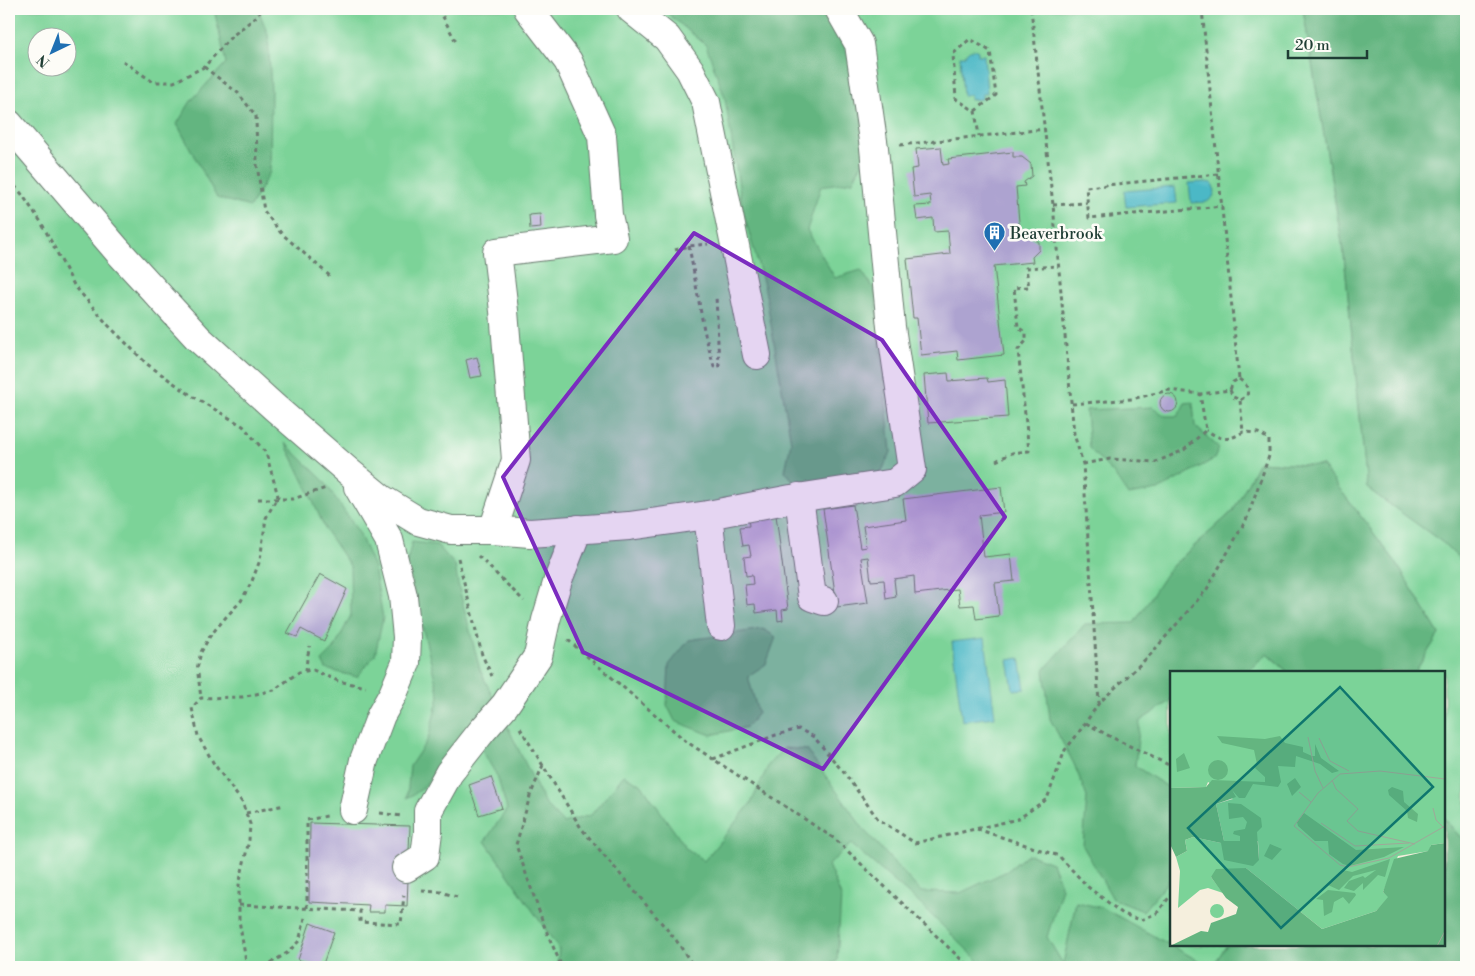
<svg xmlns="http://www.w3.org/2000/svg" width="1475" height="976" font-family="'Libre Bodoni',serif">
  <rect width="100%" height="100%" fill="#fdfcf7"/>
  <filter id="ink" filterUnits="userSpaceOnUse"><feTurbulence type="fractalNoise" baseFrequency=".02" numOctaves="2"/><feDisplacementMap in="SourceGraphic" scale="10" xChannelSelector="R" yChannelSelector="G"/><feConvolveMatrix kernelMatrix="1 2 1 2 8 2 1 2 1" color-interpolation-filters="sRGB"/></filter>
  <filter id="wash" filterUnits="userSpaceOnUse"><feTurbulence type="fractalNoise" baseFrequency=".0096" numOctaves="4" result="noise"/><feDisplacementMap in="SourceGraphic" scale="20" xChannelSelector="R" yChannelSelector="G"/><feGaussianBlur stdDeviation="1.12" result="paint"/><feColorMatrix in="noise" values="0 0 0 0 0 0 0 0 0 0 0 0 0 0 0 0 0 1.4 0 .05"/><feComposite in="paint" operator="in"/></filter>
  <g filter="url(#wash)">
    <rect width="100%" height="100%" fill="#f5efdd"/>
    <path fill="#7bd398" stroke="#4d8866" fill-rule="evenodd" d="M9,9H1303L1344,255L1367,488L1442,542L1466,565V844L1444,818V672H1415L1439,634L1395,561L1322,466L1259,462L1233,511L1170,568L1288,672H1171V945H1227L1212,967L1076,902L1063,967H9ZM38,38H68V68H38Z"/>
    <path fill="#64b580" stroke="#42795a" d="M214,9H258L268,34L271,91L270,172L250,207L217,198L177,124L191,101L226,63Z
      M662,9H823L841,39L857,77L866,155L853,181L821,186L807,230L835,278L861,270L875,291L891,452L878,479L800,489L785,471L791,442L765,289L743,211L725,98L706,45Z
      M1303,9H1466V565L1442,542L1367,488L1344,255Z
      M1193,402L1195,426L1219,448L1214,459L1158,490L1128,495L1114,474L1089,448L1086,410L1153,407L1165,416H1178L1185,403Z
      M285,443L324,481L359,533L374,567L383,618L375,655L357,677L326,669L322,661L334,649L351,615L350,566L326,531L308,490Z
      M1259,462L1322,466L1395,561L1439,634L1415,672H1288L1267,653L1247,672H1171V701L1140,721L1135,766L1171,789V878L1143,911L1113,899L1083,846L1087,797L1074,764L1050,719L1044,670L1085,624L1134,623L1170,568L1233,511Z
      M412,542L437,545L455,565L458,584L480,670L545,804L563,823L591,815L624,775L642,785L686,848L704,861L751,803L769,764L784,748L807,750L865,831L921,892L960,893L1007,871L1028,854L1052,863L1062,888L1047,937L1063,964L1076,902L1103,908L1210,967H985L920,904L851,844L828,865L841,896L837,961L822,967H557L559,949L485,841L507,809L497,776L482,750L466,735L422,789L407,798L410,766L428,739L439,696L407,562Z
      M763,629L776,637L766,664L748,676L758,713L747,727L711,735L675,721L667,705L669,665L689,640Z
      M1444,818L1466,844V967H1212L1227,945H1444Z"/>
    <path fill="#4bb8c6" stroke="#357a7d" d="M974,49L978,51V55H984L987,93L982,94V99L970,100V95L963,96L960,56H965C967,51 969,50 974,49Z
      M1204,182L1212,183L1215,191L1213,197L1207,202L1191,203L1189,183Z
      M1175,187L1177,203L1126,207L1124,191Z
      M985,638L995,717L962,721L952,642Z
      M1020,658L1025,689L1013,690L1008,660Z"/>
    <g id="blocks">
      <path fill="#ada3d0" d="M941,147L943,165L949,164L948,159L1013,152V157H1022L1031,164L1032,176L1024,182L1025,186L1016,187L1020,233L1029,232V236L1039,242V250L1032,257L1033,262L994,266L1004,355L958,360L957,351L921,355L917,318H913L907,259L950,254L948,231L934,232L933,218L917,220L915,206L931,205L930,195L914,197L911,169L918,168L916,149Z
        M540,214L541,228L530,229L529,215Z
        M477,357L482,376L470,378L466,360Z
        M948,373L949,381L987,378L988,382L1005,380L1008,417L928,423L924,375Z
        M1160 403a9 9 0 1 1 18 0a9 9 0 1 1-18 0Z
        M1001,487L1004,512L979,515L984,557L1011,554L1014,581L995,583L999,616L976,619L974,605L960,606L958,589L915,594L914,576L894,579L896,597L886,599L884,580L871,581L868,557L861,558L868,603L837,607L823,509L853,505L860,548L866,547L863,526L906,520L903,499Z
        M776,515L788,609L782,610L783,620L778,621L777,610L756,613L755,604L747,605L745,585L753,584L752,575L746,576L744,557L751,556L749,545L743,546L740,527L749,526L748,518Z
        M320,574L347,589L324,641L301,629L297,637L287,633Z
        M491,777L502,808L479,815L469,785Z
        M310,823L410,826L407,906L385,905V912H368L369,905L309,902Z
        M310,923L334,932L322,967L298,960Z"/>
    </g>
  </g>
  <g filter="url(#ink)">
    <use href="#blocks" fill-opacity="0" stroke="#6a7b6f" stroke-width="1"/>
    <g fill="none" stroke-linecap="round" stroke-linejoin="round">
      <defs>
        <path id="minor" d="M631,9L667,38L690,70L706,102L757,355
          M9,124L117,250L198,338L274,407L349,472L382,499L418,521L451,530H493L530,533L629,526L708,515L791,499L895,483L912,469L891,327L874,148L859,44L839,9
          M799,497L812,597L824,601
          M708,515L721,626
          M493,530L516,460L504,311L497,252L613,238L608,215L602,136L568,61L528,9
          M353,810L364,760L381,715L393,694L406,663L407,637L403,596L389,540L358,487
          M406,868L425,856L428,832V811L449,773L482,731L505,705L538,656L546,620L558,580L578,529"/>
      </defs>
      <use href="#minor" stroke="#6a7b6f" stroke-width="30"/>
      <path stroke="#6a7b6f" stroke-width="3" stroke-dasharray="4 4" stroke-linecap="butt" d="M439,9L456,42
        M1031,9L1053,205L1074,434L1083,464L1099,703
        M123,61L153,82H174L204,67L231,37L257,16L262,9
        M204,67L238,93L256,116L257,165L264,211L281,233L331,277
        M975,111L996,95L990,51L970,39L953,54L956,99L975,111L979,136
        M900,145L1045,129
        M1218,174L1086,187L1089,218L1223,206
        M9,180L21,193L41,222L74,285L108,325L147,364L192,396L243,426L266,453L278,496L266,518L260,560L252,581L241,601L226,617L210,636L201,652L197,669
        M1053,205L1087,203
        M689,246L704,330L714,367L719,366L716,295
        M675,250L689,246L708,244
        M1239,379C1246,384 1249,387 1247,396L1240,400
        M1230,390L1233,397L1240,400L1243,432
        M1072,404L1132,399L1169,390L1200,394L1230,390L1233,382L1239,379C1227,256 1214,132 1202,9
        M996,461L1012,453L1029,451L1018,350L1026,341V333L1018,327L1014,288L1029,287L1026,268L1059,266
        M1083,464L1110,459L1156,462L1184,450L1206,430L1200,394
        M258,499H293L326,488
        M478,556L524,601
        M458,558L482,655L492,676
        M568,640L687,742L835,839L969,967
        M306,671L307,658L310,646
        M198,674L201,698
        M1086,723L1111,737L1171,766
        M520,728L581,828L676,940L694,967
        M713,759L776,735L799,729L814,737L845,774L878,819L915,843L1018,819L1047,799L1065,750L1077,735L1099,703L1150,655L1207,589L1247,518L1269,456V439L1258,433L1243,432C1227,442 1221,440 1206,430
        M543,765L530,796L516,845L545,928L562,967
        M246,813L285,805
        M380,813L401,816
        M977,829L1059,856L1088,887L1123,914L1141,920L1157,913L1171,895
        M422,891L441,892L457,897
        M239,905L360,911V922L401,924L404,895
        M307,908V820L327,816
        M247,967L239,920V885L249,840L250,824L242,802L214,764L198,736L192,708L201,698L242,697L274,690L299,672L313,670L338,681L366,687
        M264,967L287,953L299,941L305,918"/>
      <use href="#minor" stroke="#fff" stroke-width="28"/>
    </g>
  </g>
  <path fill="#7b2cbf" fill-opacity="0.2" stroke="#7b2cbf" stroke-width="4" stroke-linejoin="round" d="M694,233L882,340L1005,517L823,769L583,652L503,477Z"/>
  <defs>
    <symbol id="building-pin" viewBox="-11 -11 22 30"><path d="M0 17L-7.5 6A9.5 9.5 0 1 1 7.5 6Z" fill="#1f6fb2" stroke="#fdfcf7"/><path d="M-4-6H4V6H1V3H-1V6H-4ZM-2.5-4.3h1.7v1.8h-1.7ZM.8-4.3h1.7v1.8H.8ZM-2.5-1h1.7V.8h-1.7ZM.8-1h1.7V.8H.8Z" fill="#fff"/></symbol>
  </defs>
  <g fill-rule="evenodd">
    <use href="#building-pin" x="982" y="220" width="25" height="34"/>
  </g>
  <g text-anchor="middle" stroke-width="5" stroke-linejoin="round" paint-order="stroke">
    <g font-size="16" fill="#1f3d34" stroke="#fdfcf7" text-anchor="start">
      <text x="1010" y="239">Beaverbrook</text>
    </g>
  </g>
  <g transform="translate(1170 671)">
    <rect width="275" height="275" fill="#f5efdd"/>
    <path d="M0,0H275V172L261,174L259,180L228,185L213,221L219,226L206,240L152,258L76,197L41,206L53,222L38,217L30,219L8,237L10,200L6,186L17,180L15,169L23,166L51,172L89,189L88,170H54L46,133L63,128L38,111L36,116L0,117ZM40 240a7 7 0 1 1 14 0a7 7 0 1 1-14 0Z" fill="#7bd398"/>
    <path d="M47,65L95,68L110,65L115,72L133,76V81L142,85H145V73L151,87L169,100L162,102L150,93L126,85L125,96L108,95L111,111L108,116L83,113L75,127H69L62,119L66,126L46,133L54,170H70V165L63,163L64,160L75,158L77,151L73,146L59,148L58,132L71,133L91,147L92,156L87,161L89,189L83,195L54,189L51,172L23,166L15,169L17,180L6,186L0,173V117L36,116L42,109L95,111V106L85,97L87,93L84,79L52,72ZM14,82L20,97L7,101L6,88ZM38 99a10 10 0 1 1 20 0a10 10 0 1 1-20 0ZM125,107L131,116L122,125L117,113ZM222,116L233,120L234,131L248,143L247,151L238,147L237,140L219,124L218,119ZM134,142L186,179L234,176L214,186L180,195L173,193L159,183L158,170H145L128,155L127,151ZM275,172V275H0L31,260L38,261L41,252L66,243L68,236L56,227L41,206L46,198L76,197L152,258L206,240L218,226L213,221L224,188L258,180L261,174ZM100,173L112,178L102,189L94,185ZM220,188L215,206L208,204L193,219V212L184,220L174,217L179,210L193,205L195,207L206,199L183,205L169,219L158,214L173,199L182,201ZM158,219L185,222L186,224L179,233L173,226L164,231L162,241L154,245L153,229L146,228Z" fill="#64b580"/>
    <path fill="none" stroke="#9fa899" stroke-width="1" d="M138,66L145,100L153,117M149,67L160,90L179,100M275,108L210,100L170,103L148,122L124,155L170,194L178,196L219,187L275,155M162,109L166,118L188,138L177,150L188,160L245,173M129,121L141,131M263,137L266,149L275,158M151,152L185,175L239,172M267,275L275,260"/>
    <path fill="#0f766e" fill-opacity="0.15" stroke="#0f766e" stroke-width="2.5" d="M170,16L263,116L111,257L18,157Z"/>
    <rect width="275" height="275" fill="none" stroke="#1f3d34" stroke-width="2.5"/>
  </g>
  <rect width="1475" height="976" fill="none" stroke="#fdfcf7" stroke-width="30"/>
  <g transform="translate(52 52) rotate(223)"><circle r="24" fill="#fdfcf7" stroke="#a4b0a9"/>
  <path d="M0-4L9 19L0 12L-9 19Z" fill="#1f6fb2"/>
  <text y="-8" font-size="14" font-weight="bold" text-anchor="middle" fill="#1f3d34">N</text>
  </g>
  <path d="M1288 50v8h79v-8" fill="none" stroke="#1f3d34" stroke-width="2.5"/>
  <text x="1295" y="50" font-size="15" fill="#1f3d34" stroke="#fdfcf7" stroke-width="4" paint-order="stroke">20 m</text>
</svg>
